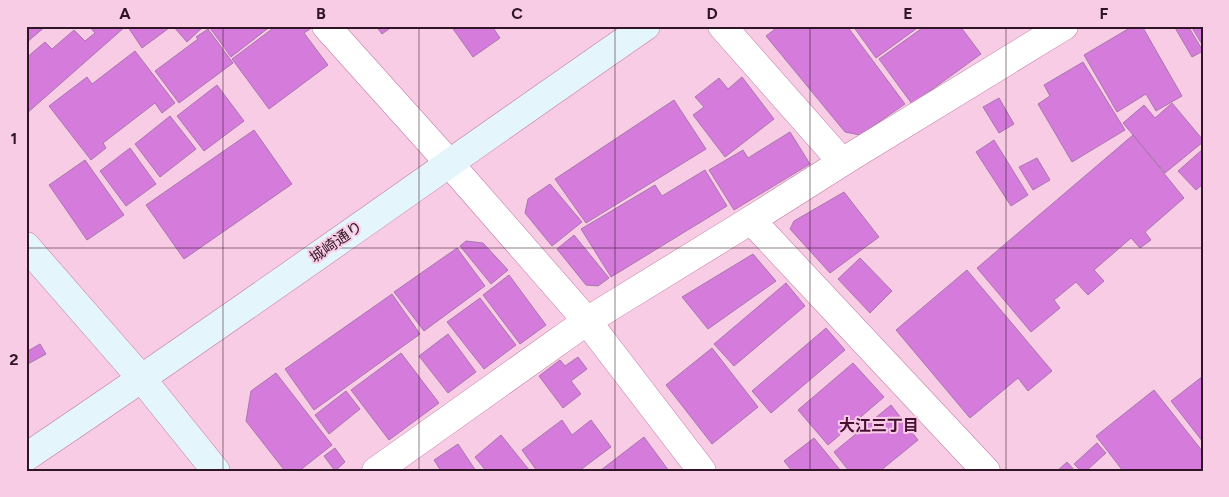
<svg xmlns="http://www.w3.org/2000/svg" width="1229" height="497" font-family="Figtree,'Noto Sans JP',sans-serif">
  <rect width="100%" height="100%" fill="#f8cce4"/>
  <path fill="#d57bdc" stroke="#a977ad" d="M26,26H46L26,43Z
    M89,26H126L26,114V58L45,42L52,49L74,30L85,41L95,33Z
    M129,26H168L169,28L142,48L128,27Z
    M173,26H204L187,42Z
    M212,26H271L231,57L210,28Z
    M276,26H308L310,29L304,33L328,65L269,109L232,59Z
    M376,26H393L382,34Z
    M451,26H492L500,38L473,57Z
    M779,26H847L905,104L860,135L845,132L766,36Z
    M853,26H920L876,58Z
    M925,26H960L981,54L912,104L879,59Z
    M1133,26H1142L1182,96L1156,111L1146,94L1117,112L1084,55Z
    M1174,26H1188L1203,51L1192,57Z
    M1191,26H1203V46Z
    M208,29L233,63L179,103L155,71L198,39L196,37Z
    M135,51L175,103L162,113L155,103L103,143L106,148L91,160L49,106L87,77L92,84Z
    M1083,62L1125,130L1072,162L1038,104L1050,96L1044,85Z
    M742,77L774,119L725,157L693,115L704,107L695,97L719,78L728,89Z
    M217,85L244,121L204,151L177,116Z
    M999,98L1014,124L999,133L983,107Z
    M674,100L706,149L586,223L555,179Z
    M1172,103L1203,140V142L1165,173L1123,123L1144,105L1155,118Z
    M170,116L196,149L160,177L135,144Z
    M254,130L292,184L184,259L146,205Z
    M790,132L810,164L734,210L709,170L743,150L748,158Z
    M1133,135L1184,198L1145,232L1151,240L1140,248L1131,238L1094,270L1104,281L1088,295L1076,282L1054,300L1060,308L1031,332L977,268Z
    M994,140L1028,195L1011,206L976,152Z
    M130,148L156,184L126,206L100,171Z
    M1203,149V184L1196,190L1178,171Z
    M1037,158L1050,180L1033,190L1019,167Z
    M85,160L124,215L87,240L49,185Z
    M705,170L727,206L611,277L581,229L655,185L662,196Z
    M550,184L582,222L552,246L525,213L528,199Z
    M844,192L879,237L830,273L790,229L794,221Z
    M574,235L609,278L598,286L586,285L557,249Z
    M466,241L483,243L508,270L491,284L460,246Z
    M457,248L485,286L424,331L394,292Z
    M753,254L776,281L708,329L682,297Z
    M860,258L892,291L870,313L838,279Z
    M967,270L1052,371L1028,391L1018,378L970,418L896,330Z
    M509,275L546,325L520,344L483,295Z
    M786,283L805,306L734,366L714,344Z
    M392,294L420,334L314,410L285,369Z
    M480,298L516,345L484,369L447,322Z
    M826,328L845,350L771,413L752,391Z
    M448,334L476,372L448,393L419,356Z
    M40,344L46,354L26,365V352Z
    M712,348L758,407L712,444L666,385Z
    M401,353L439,403L389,440L351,390Z
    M578,357L587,369L571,381L581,394L563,408L539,376L560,360L565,366Z
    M853,363L884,397L828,445L798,410Z
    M276,373L332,445L299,471H285L246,421L251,391Z
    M1203,376V442L1171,401Z
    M1154,390L1203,452V471H1123L1096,436Z
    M346,391L360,409L329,434L315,415Z
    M891,405L918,440L880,471H849L834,452Z
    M562,420L572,435L591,420L611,447L579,471H537L522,450Z
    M501,435L530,471H486L475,457Z
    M644,437L669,471H601V470Z
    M814,438L841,471H792L784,461Z
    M1097,443L1106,453L1086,471H1081L1074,464Z
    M458,444L476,471H441L434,460Z
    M335,448L345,462L335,471L324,456Z
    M1067,462L1075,471H1057Z"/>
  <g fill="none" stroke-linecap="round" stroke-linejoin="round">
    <defs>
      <path id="street" d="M326,26L449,163L587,321L702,471
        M722,26L842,162
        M751,220L986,471
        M376,471L587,321L751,220L852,156L1064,26"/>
      <path id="secondary" d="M26,246L142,379L216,471
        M26,457C235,317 439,169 646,26"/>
    </defs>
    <use href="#street" stroke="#c17ea5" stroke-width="29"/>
    <use href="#secondary" stroke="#c17ea5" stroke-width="29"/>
    <use href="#street" stroke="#fff" stroke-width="28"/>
    <use href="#secondary" stroke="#e5f5fc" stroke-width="28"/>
  </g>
  <path fill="none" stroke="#2f1525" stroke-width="1" stroke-opacity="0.55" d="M223,26V471M419,26V471M615,26V471M810,26V471M1006,26V471M26,248H1203"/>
  <g text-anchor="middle" stroke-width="4" stroke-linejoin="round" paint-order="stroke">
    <g font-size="15" fill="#2f1525" stroke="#f8cce4">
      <text transform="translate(336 242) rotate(-35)" y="5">城崎通り</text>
    </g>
    <g font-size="16" font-weight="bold" fill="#491035" stroke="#f8cce4">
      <text x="879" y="431">大江三丁目</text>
    </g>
  </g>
  <rect width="1229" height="497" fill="none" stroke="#f8cce4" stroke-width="55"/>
  <rect x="28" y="28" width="1174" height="442" fill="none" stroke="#2f1525" stroke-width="2"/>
  <g font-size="16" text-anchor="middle" font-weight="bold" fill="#2f1525">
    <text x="125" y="19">A</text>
    <text x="321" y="19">B</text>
    <text x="517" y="19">C</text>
    <text x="712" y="19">D</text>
    <text x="908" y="19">E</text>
    <text x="1104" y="19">F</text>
    <text x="14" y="144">1</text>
    <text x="14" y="365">2</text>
  </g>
</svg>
